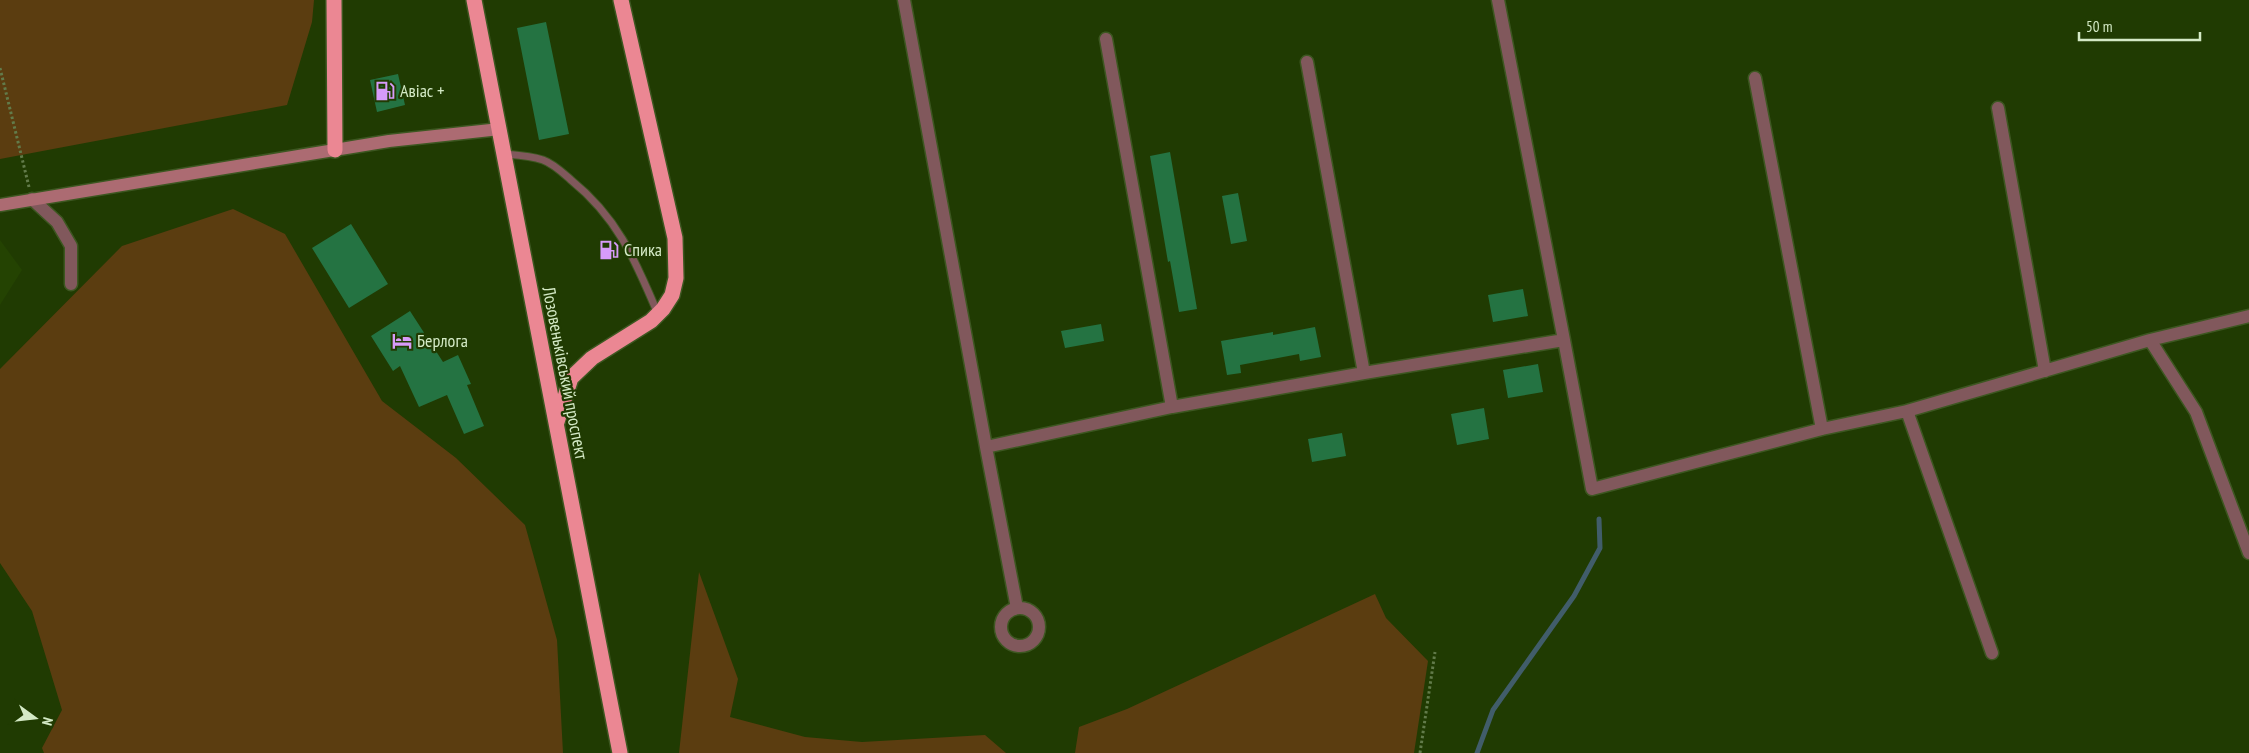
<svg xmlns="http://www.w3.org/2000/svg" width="2249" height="753" font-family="'PT Sans Narrow',sans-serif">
  <rect width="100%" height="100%" fill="#203b02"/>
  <path fill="#244302" d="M0,240L22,270L0,305Z"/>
  <path fill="#5b3d10" d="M0,0H314L312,22L287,105L0,159Z
    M233,209L285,234L382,401L456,458L525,525L557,640L563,753H44L42,748L62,710L32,611L0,563V369L122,246Z
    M699,572L738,679L730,717L805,737L862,742L985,735L1006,753H679Z
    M1375,594L1386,618L1428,661L1414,753H1075L1079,727L1127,709Z"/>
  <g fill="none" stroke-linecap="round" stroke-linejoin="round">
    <path stroke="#415d6a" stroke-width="5" d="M1477,753L1493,710L1574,596L1600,548L1599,519"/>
  </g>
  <path fill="#247342" d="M546,22L569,134L539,140L517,28Z
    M398,74L405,105L377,112L370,80Z
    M1170,152L1197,309L1179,312L1170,261L1168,262L1150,156Z
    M1238,193L1247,241L1231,244L1222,196Z
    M351,224L388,284L349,308L312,248Z
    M1523,289L1528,316L1493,322L1488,295Z
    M410,311L443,362L458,355L471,384L467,385L484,426L464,434L447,395L419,407L400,366L393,371L371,336Z
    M1101,324L1104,341L1065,348L1061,331Z
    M1315,327L1321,357L1300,361L1299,354L1240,365L1241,373L1227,375L1221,341L1273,332V335Z
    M1538,364L1543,392L1508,398L1503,370Z
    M1484,408L1489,439L1457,445L1451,414Z
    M1342,433L1346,456L1312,462L1308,439Z"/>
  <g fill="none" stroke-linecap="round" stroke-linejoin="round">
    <defs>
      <path id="lane" d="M505,154C518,155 531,156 543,160C554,164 563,173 571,180C618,218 635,260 658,314"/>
      <path id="street" d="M904,0L986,447L1172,407L1364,373L1564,340L1592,489L1822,429L1907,411L2150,340L2249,316
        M1498,0L1564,340
        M1106,39L1172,407
        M1307,62L1364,373
        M1755,78L1822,429
        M1998,108L2045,371
        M32,199L57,222L71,246V284
        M2150,340L2196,412L2249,553
        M1907,411L1992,653
        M986,447L1017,608
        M1001 627a19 19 0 1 1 38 0a19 19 0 1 1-38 0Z"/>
      <path id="secondary" d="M0,205L389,141L500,129"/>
      <path id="highway" d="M334,0L335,150
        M474,0L620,753
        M557,422L571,378L592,358L651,321L663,309L672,295L676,278L675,238L621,0"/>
    </defs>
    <use href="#lane" stroke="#3d5721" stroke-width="9"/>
    <use href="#street" stroke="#3d5721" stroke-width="15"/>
    <use href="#secondary" stroke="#3d5721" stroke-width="15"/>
    <use href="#highway" stroke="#3d5721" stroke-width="18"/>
    <path stroke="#627b4a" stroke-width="3" stroke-dasharray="2.5 2.5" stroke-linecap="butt" d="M0,68L29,187
      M1420,753L1435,652"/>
    <use href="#lane" stroke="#81585c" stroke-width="7"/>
    <use href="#street" stroke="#81585c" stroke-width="12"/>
    <use href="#secondary" stroke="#ac6b72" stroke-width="12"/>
    <use href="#highway" stroke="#eb8793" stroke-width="15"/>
  </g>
  <defs>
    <symbol id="fuel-bare" viewBox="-9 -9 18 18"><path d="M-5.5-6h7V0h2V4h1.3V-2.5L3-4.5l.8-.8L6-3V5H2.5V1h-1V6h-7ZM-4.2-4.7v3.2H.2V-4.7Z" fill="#d79bf9" stroke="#203b02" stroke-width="2.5" paint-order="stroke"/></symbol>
    <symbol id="hotel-bare" viewBox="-9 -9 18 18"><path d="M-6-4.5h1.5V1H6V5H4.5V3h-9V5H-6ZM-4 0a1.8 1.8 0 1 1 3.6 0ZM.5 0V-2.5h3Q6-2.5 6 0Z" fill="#d79bf9" stroke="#203b02" stroke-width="2.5" paint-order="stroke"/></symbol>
  </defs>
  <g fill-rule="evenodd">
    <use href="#fuel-bare" x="371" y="77" width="28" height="28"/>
    <use href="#fuel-bare" x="595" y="236" width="28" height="28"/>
    <use href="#hotel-bare" x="388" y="327" width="28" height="28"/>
  </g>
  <g text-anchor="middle" stroke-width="4.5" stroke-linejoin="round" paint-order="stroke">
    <g font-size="18" fill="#d4eac6" stroke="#203b02" text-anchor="start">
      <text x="400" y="97">Авiас +</text>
      <text x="624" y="256">Спика</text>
      <text x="417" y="347">Берлога</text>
    </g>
    <g font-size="18" fill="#d4eac6" stroke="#203b02">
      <text transform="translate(565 373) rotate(79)" y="6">Лозовеньківський проспект</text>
    </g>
  </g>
  <g transform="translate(35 718) rotate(105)" stroke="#203b02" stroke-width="4" paint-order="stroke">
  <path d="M0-4L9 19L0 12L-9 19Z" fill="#d4eac6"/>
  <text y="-8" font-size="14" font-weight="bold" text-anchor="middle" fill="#d4eac6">N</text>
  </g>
  <path d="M2079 32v8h121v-8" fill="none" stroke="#d4eac6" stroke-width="2.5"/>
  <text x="2086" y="32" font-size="15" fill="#d4eac6" stroke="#203b02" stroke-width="4" paint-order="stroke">50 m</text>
</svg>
